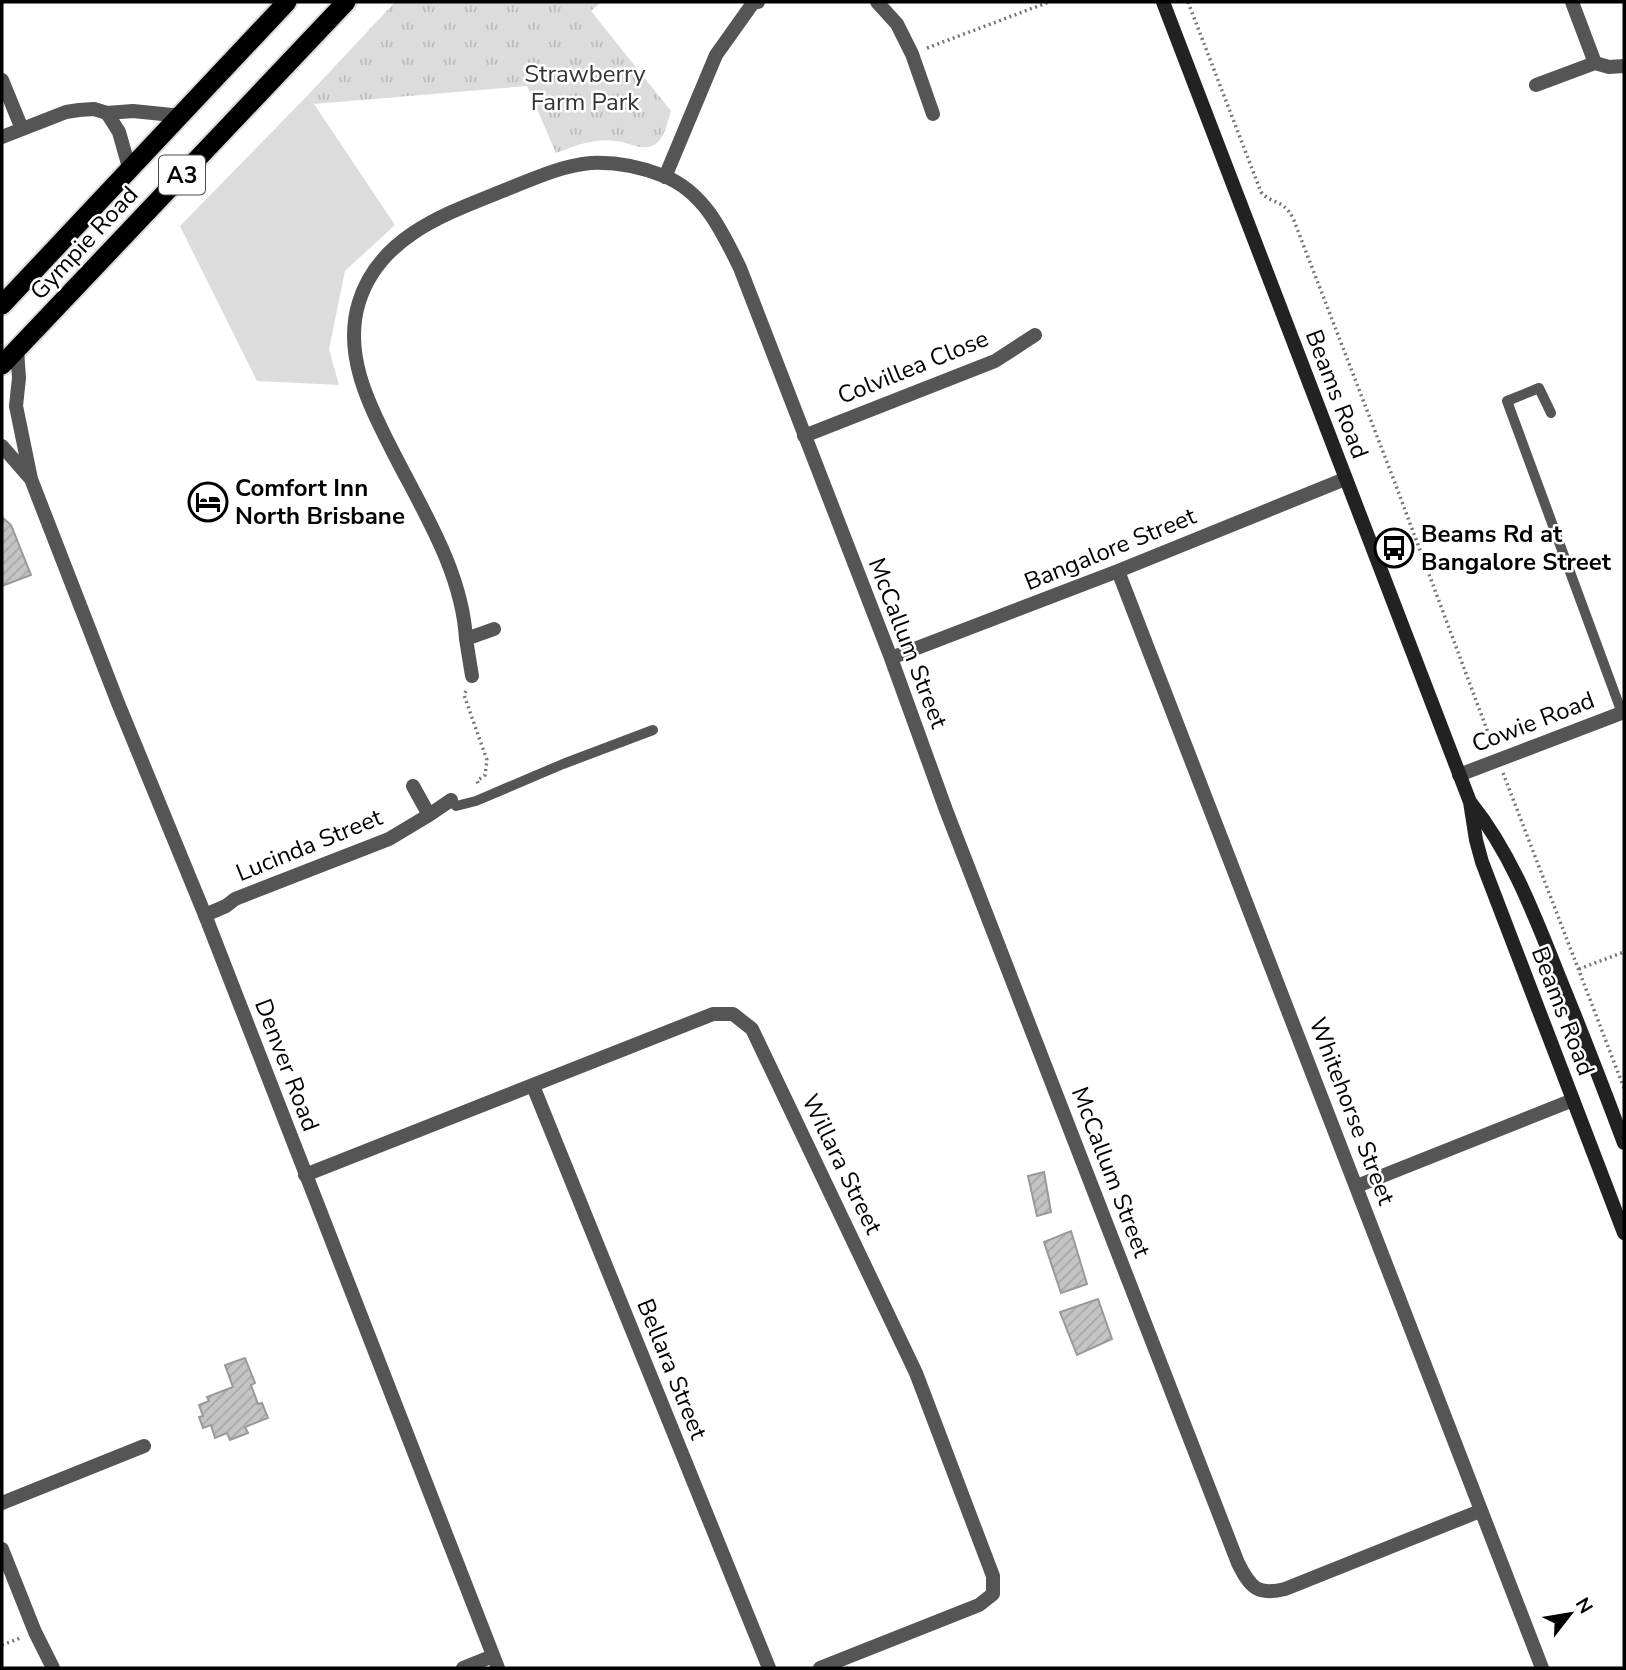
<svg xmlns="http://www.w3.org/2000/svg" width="1626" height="1670" font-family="'Nunito Sans',sans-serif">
  <defs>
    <pattern id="park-tufts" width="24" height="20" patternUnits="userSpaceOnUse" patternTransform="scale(1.75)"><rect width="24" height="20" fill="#dcdcdc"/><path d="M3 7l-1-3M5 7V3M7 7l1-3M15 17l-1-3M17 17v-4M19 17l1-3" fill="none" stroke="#bbb"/></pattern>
    <pattern id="building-hatch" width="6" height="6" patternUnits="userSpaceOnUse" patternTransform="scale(1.75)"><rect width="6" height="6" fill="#c4c4c4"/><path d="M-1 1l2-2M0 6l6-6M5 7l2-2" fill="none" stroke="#a7a7a7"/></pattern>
  </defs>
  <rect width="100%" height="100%" fill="#fff"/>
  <path fill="#dcdcdc" d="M308,95L395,225L345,271L329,349L339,385L257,381L180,226Z"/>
  <path fill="url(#park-tufts)" d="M395,2H601L591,11L671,111C668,120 665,135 658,142C645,154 630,142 615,141C594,138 575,146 556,153L527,86L314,104L308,95Z"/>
  <path fill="url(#building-hatch)" stroke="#999" stroke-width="2" d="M2,517L11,525L31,575L2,586Z
    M1044,1172L1051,1212L1037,1216L1028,1176Z
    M1071,1231L1087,1284L1061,1293L1044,1242Z
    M1098,1299L1112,1339L1077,1355L1060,1312Z
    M245,1358L255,1383L251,1385L258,1404L262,1403L268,1418L245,1427L248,1433L230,1440L227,1433L215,1438L211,1425L203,1428L199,1417L203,1416L199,1405L209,1401L207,1397L233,1387L225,1365Z"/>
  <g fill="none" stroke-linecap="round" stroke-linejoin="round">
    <defs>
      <path id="trunk" d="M2,305L287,2
        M2,365L346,2"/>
    </defs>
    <use href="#trunk" stroke="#dbdbdb" stroke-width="23"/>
    <path stroke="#777" stroke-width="3.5" stroke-dasharray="2 3.5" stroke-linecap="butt" d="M1188,2L1261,192C1272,205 1282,198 1293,218L1395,483L1493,746
      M927,48L1049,2
      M466,691L464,695L487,760L485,775L477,781L479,785
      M1503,773L1624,1088
      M1579,969L1624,952
      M2,1645L20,1638"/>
    <path stroke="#555" stroke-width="10" d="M1551,413L1539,388L1507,401L1622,713
      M451,800L456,806L476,801L563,764L653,730"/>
    <path stroke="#555" stroke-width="14" d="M877,2L897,24L912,54L933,114
      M1572,2L1595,63
      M2,80L22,129
      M1536,85L1595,63L1609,67L1624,66
      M107,113L119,132L130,171
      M2,137L66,112L79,110L94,109L107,113L133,111L182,116
      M665,177L716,55L753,3L758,2
      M804,436L995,361L1035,335
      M1118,571L1542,1668
      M466,639C462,570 421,508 391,448C368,403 343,353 359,302C380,234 451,212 510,188C535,178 564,165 591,163C615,162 641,167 664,176C704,192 722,231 740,268L891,658L946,810L1238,1563C1250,1587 1257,1596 1285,1589L1480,1511
      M891,658L1118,571L1345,479
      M472,676L466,639L494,629
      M1459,775L1624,712
      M413,786L429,815L451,800
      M205,915L226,906L235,899L389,839L429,815
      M533,1086L769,1668
      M305,1175L713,1014H733L752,1029L916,1373L993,1576V1594L979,1605L820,1668
      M1357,1186L1573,1100
      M2,1503L144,1446
      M2,1549L35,1632L53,1668
      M463,1668L493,1656"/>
    <path stroke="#555" stroke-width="14" d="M17,349L19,378L16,406L31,479L118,703L205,915L498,1668
      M2,446L30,478"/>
    <path stroke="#222" stroke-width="14" d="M1163,2L1470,802L1476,840L1482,862L1624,1233
      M1471,803C1511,853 1534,914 1558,974C1581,1030 1603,1087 1624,1143"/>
    <use href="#trunk" stroke="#000" stroke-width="19"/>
  </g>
  <defs>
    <symbol id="hotel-ring" viewBox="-11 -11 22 22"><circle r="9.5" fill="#fff" stroke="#000" stroke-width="1.5"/><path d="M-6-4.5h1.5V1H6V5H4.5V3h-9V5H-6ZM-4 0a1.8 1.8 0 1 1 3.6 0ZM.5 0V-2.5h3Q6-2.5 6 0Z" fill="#000"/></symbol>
    <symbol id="bus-ring" viewBox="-11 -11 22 22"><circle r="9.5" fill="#fff" stroke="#000" stroke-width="1.5"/><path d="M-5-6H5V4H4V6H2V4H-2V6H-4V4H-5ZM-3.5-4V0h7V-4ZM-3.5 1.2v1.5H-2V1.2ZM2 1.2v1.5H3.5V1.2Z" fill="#000"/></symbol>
  </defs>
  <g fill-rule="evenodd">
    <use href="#hotel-ring" x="186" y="480" width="44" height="44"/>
    <use href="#bus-ring" x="1372" y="526" width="44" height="44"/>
  </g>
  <g text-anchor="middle" stroke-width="5" stroke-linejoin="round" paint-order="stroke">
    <rect fill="#fff" stroke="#4c4c4c" stroke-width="2" x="159" y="155.5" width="46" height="39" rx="5"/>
    <g font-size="23" font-weight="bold" fill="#000">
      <text x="182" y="183">A3</text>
    </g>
    <g font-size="24" fill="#333" stroke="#fff">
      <text x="585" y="82">Strawberry<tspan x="585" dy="28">Farm Park</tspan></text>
    </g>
    <g font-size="24" fill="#000" stroke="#fff">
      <text transform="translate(84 243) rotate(-47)" y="8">Gympie Road</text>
      <text transform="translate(913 367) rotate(-22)" y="8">Colvillea Close</text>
      <text transform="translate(1337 394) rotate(69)" y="8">Beams Road</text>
      <text transform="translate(1110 549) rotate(-22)" y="8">Bangalore Street</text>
      <text transform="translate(908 643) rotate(69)" y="8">McCallum Street</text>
      <text transform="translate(1533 722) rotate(-21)" y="8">Cowie Road</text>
      <text transform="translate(309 845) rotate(-22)" y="8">Lucinda Street</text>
      <text transform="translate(1563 1011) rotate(69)" y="8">Beams Road</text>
      <text transform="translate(287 1065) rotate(69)" y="8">Denver Road</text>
      <text transform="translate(1352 1111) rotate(69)" y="8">Whitehorse Street</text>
      <text transform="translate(842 1164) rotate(64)" y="8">Willara Street</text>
      <text transform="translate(1111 1172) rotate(69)" y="8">McCallum Street</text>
      <text transform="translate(672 1369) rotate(68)" y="8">Bellara Street</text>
    </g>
    <g font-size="24" font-weight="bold" fill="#000" stroke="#fff" text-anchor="start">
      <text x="235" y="496">Comfort Inn<tspan x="235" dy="28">North Brisbane</tspan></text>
      <text x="1421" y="542">Beams Rd at<tspan x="1421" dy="28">Bangalore Street</tspan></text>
    </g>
  </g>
  <rect width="1626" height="1670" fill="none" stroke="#000000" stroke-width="7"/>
  <g transform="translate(1570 1614) rotate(59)" stroke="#ffffff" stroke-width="5" paint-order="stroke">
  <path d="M0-5L12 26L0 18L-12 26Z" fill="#000000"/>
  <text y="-10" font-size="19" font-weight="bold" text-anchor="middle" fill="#000000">N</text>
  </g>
</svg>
